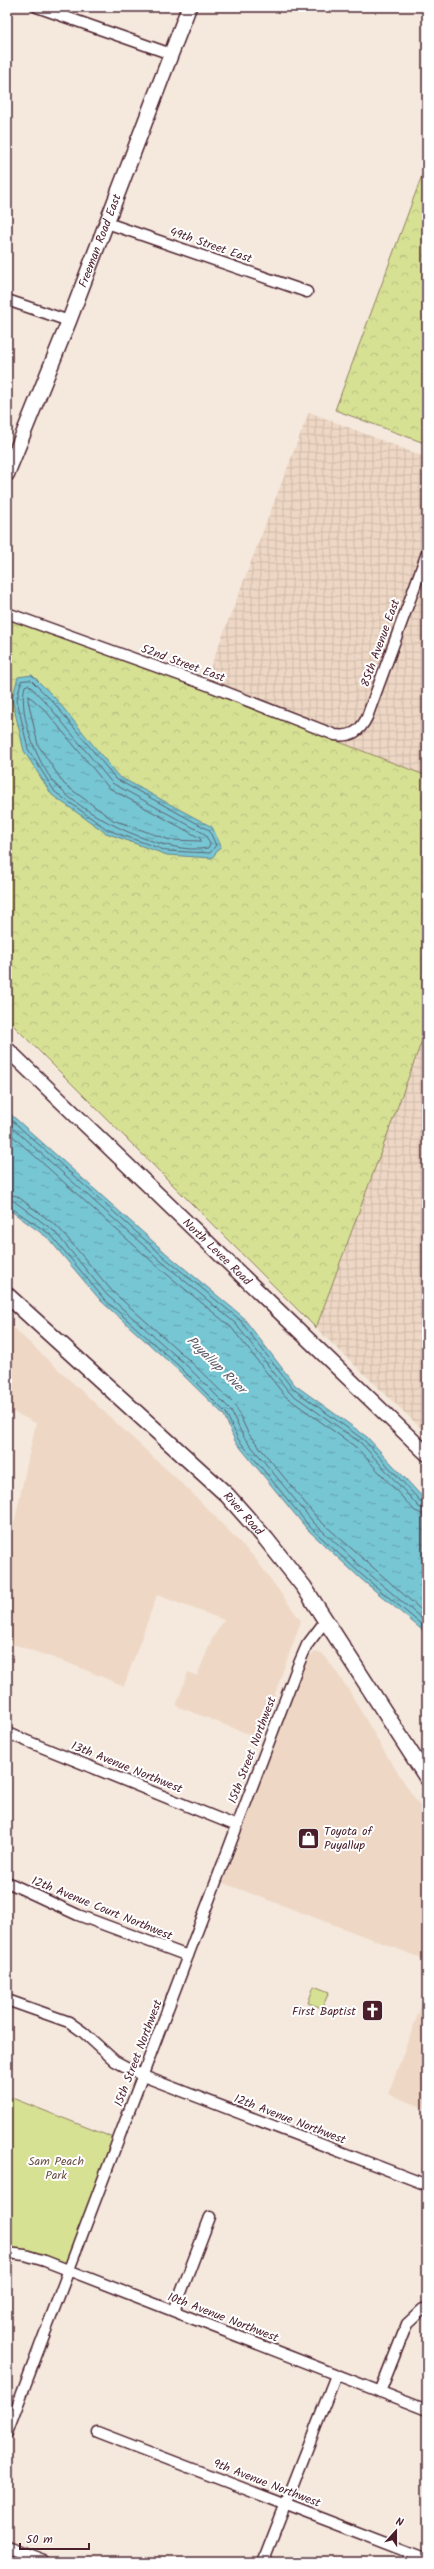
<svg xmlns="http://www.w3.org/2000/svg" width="434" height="2569" font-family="Kalam,sans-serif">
  <defs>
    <pattern id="industrial-grid" width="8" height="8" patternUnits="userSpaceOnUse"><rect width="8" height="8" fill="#eed8c5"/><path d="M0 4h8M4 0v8" fill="none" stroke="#ceb9a9"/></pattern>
    <pattern id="forest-crowns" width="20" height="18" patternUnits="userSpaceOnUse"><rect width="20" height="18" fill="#d6e194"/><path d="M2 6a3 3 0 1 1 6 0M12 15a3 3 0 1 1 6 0" fill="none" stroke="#b9c180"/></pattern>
    <pattern id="water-ripples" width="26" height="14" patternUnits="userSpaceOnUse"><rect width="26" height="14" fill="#77c6d4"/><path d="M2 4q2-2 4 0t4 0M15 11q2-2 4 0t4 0" fill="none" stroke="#64a0ac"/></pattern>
  </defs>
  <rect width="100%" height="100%" fill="#f5e8dd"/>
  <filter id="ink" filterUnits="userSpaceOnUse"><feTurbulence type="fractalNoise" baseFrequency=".025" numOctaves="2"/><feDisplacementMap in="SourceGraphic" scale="8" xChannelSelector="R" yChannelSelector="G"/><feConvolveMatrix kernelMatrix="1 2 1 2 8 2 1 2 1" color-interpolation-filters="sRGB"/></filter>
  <g filter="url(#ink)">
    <path fill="#eed8c5" d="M7,1322L190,1491L255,1558L301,1621L259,1738L176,1706L188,1672L197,1676L212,1639L224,1620L157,1595L124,1686L71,1664L7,1642V1546L13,1528L36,1423L7,1409Z
      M315,1652L321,1653L326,1657L350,1692L385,1753L427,1817V1960L223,1883L306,1660Z
      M427,1990V2109L388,2094Z"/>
    <path fill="url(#industrial-grid)" d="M309,412L427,458V776L202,689Z
      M427,1027V1434L316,1328Z"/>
    <path fill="url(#forest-crowns)" stroke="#908060" d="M427,162V444L335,410Z
      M7,613L427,776V1027L316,1328L7,1019Z"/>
    <path fill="#d6e194" stroke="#908060" d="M314,1986L329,1992L322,2008L308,2003Z
      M7,2096L119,2140L69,2271L7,2253Z"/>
    <path fill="url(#water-ripples)" stroke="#658390" d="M32,675L56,699L118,776L212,827L221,846L212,858L167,855L106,833L52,795L24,751L12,699L18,677Z
      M7,1111L167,1254L242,1316L295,1385L367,1437L427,1502V1634L361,1579L307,1529L235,1441L224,1415L179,1371L101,1301L48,1238L7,1208Z"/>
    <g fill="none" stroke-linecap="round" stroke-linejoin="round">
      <path stroke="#5c626f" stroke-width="1" d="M31,680L53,702L116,779L209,830L216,845L210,853L167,851L108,830L55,792L28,749L17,700L21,681Z
        M29,685L49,706L112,783L205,834L210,844L208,848C166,856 89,818 60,789C39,769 17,714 25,686Z
        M29,696L45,710L109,788L200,838L201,841L170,840L113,820L64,784L38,745L28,700Z
        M7,1116L164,1257L239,1319L292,1388L364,1440L422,1503L427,1505
        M7,1123L161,1261L235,1323L289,1392L361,1443L419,1507L427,1510
        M7,1131L157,1266L231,1327L285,1396L357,1448L415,1511L427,1516
        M7,1194L17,1196L58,1227L112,1291L189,1360L235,1405L248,1433L318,1519L427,1615
        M7,1200L14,1201L54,1231L107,1295L185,1364L230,1409L243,1436L314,1523L367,1572L427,1623
        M7,1205L51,1235L104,1299L181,1368L226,1413L238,1439L310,1527L363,1576L427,1629"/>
      <defs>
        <path id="street" d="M37,7L171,54
          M107,223L307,292
          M7,300L69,321
          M7,613L210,686L335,735C351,737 360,732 367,717L427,553
          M7,1733L237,1826
          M7,1882L78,1915L188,1956
          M7,2000L69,2022L83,2032L115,2061L143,2076L427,2185
          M7,2253L25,2255L45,2261L427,2410
          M174,2311L210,2217
          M380,2392L407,2324L423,2309
          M97,2432L427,2559
          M7,2433L297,1668L307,1645L326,1620
          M7,2547L46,2562
          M263,2562L336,2375"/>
        <g id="secondary">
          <path id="s1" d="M7,474L69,321L189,7"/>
          <path id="s2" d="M7,1049L427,1454"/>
        </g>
        <g id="primary">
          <path id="s3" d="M7,1295L227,1495L266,1539L304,1587L427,1778"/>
        </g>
      </defs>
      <use href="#street" stroke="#4a1f2b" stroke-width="13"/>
      <use href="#secondary" stroke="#4a1f2b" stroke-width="17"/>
      <use href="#primary" stroke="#4a1f2b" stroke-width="18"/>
      <use href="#street" stroke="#fff" stroke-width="10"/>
      <use href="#secondary" stroke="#fff" stroke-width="14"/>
      <use href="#primary" stroke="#fff" stroke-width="15"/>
    </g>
  </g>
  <defs>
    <symbol id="shop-square" viewBox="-11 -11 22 22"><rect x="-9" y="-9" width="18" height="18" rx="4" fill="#4a1f2b" stroke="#fff"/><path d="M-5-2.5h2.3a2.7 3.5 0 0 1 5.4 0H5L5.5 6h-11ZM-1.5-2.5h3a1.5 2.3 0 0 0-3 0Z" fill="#fff"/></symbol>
    <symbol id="church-square" viewBox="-11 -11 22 22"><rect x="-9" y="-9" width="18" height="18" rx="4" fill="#4a1f2b" stroke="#fff"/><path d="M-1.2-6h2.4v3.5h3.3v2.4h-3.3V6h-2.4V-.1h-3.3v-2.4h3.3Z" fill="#fff"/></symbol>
  </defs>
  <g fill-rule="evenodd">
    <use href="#shop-square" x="296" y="1826" width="25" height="25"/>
    <use href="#church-square" x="360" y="1998" width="25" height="25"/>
  </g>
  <g text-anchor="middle" stroke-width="4" stroke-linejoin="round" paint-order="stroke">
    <g font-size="12" fill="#4a1f2b" stroke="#fff">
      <text dy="4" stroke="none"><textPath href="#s1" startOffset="251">Freeman Road East</textPath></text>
      <text transform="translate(211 245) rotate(19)" y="4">49th Street East</text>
      <text transform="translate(380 643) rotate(-70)" y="4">85th Avenue East</text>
      <text transform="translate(183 663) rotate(20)" y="4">52nd Street East</text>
      <text dy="4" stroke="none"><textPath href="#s2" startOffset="292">North Levee Road</textPath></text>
      <text dy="4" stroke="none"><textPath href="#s3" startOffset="322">River Road</textPath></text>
      <text transform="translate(252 1750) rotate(-69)" y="4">15th Street Northwest</text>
      <text transform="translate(127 1767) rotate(22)" y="4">13th Avenue Northwest</text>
      <text transform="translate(102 1908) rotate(22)" y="4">12th Avenue Court Northwest</text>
      <text transform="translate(138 2053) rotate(-69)" y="4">15th Street Northwest</text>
      <text transform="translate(290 2119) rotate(21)" y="4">12th Avenue Northwest</text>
      <text transform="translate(223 2317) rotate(21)" y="4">10th Avenue Northwest</text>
      <text transform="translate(267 2483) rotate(21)" y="4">9th Avenue Northwest</text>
    </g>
    <g font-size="12" fill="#4a1f2b" stroke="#fff" text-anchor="start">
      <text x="324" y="1835">Toyota of<tspan x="324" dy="14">Puyallup</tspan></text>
      <text x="356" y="2015" text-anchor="end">First Baptist</text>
    </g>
    <g font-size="12" fill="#6d5045" stroke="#fff">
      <text x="56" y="2165">Sam Peach<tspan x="56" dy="14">Park</tspan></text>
    </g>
    <g font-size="13" font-style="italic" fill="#5a5966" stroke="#fff">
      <text transform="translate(217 1364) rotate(44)" y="5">Puyallup River</text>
    </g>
  </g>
  <rect width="434" height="2569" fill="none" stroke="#fff" stroke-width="24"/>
  <rect x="12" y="12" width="410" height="2545" fill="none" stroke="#4a1f2b" stroke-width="1.5" filter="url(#ink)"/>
  <g transform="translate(396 2531) rotate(21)" stroke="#ffffff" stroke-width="3" paint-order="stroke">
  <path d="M0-3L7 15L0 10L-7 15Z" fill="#4a1f2b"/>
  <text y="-6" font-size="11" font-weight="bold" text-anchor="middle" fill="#4a1f2b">N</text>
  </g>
  <path d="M20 2543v6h69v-6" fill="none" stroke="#4a1f2b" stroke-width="2"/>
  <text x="26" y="2543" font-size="12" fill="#4a1f2b" stroke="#ffffff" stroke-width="3" paint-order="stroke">50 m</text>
</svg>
